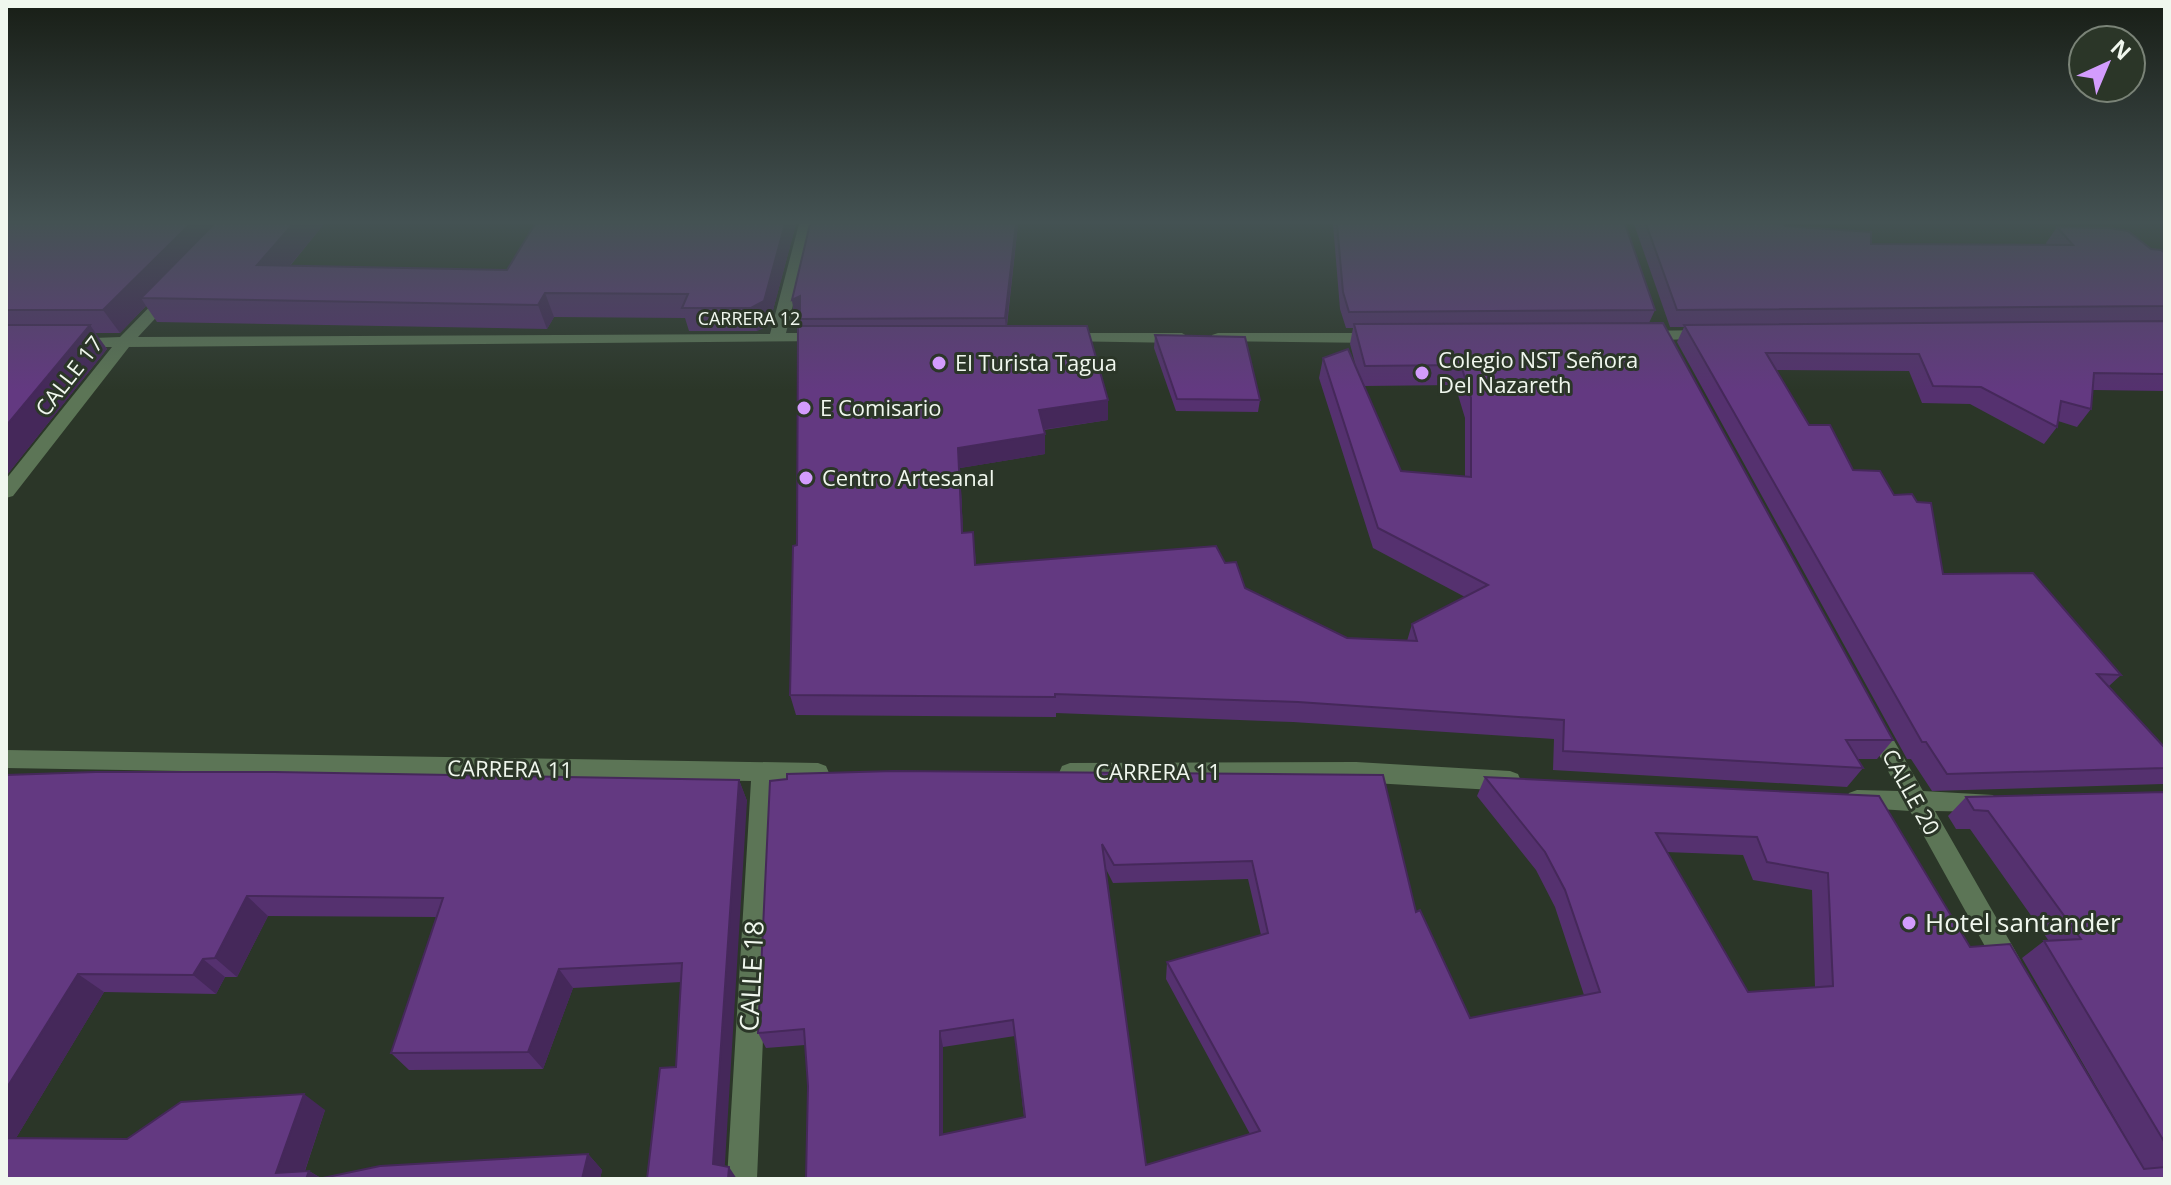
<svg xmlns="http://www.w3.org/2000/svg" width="2171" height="1185" font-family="'Open Sans',sans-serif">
  <rect width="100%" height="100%" fill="#2b3628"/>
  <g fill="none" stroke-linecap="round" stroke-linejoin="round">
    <path fill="#5c7556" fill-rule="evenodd" d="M799,224H813L786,333H826L834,338L832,341L129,347L13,496L6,498V479L112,347H74L66,342L68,339L120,337L164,292H174L177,295L138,337L770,334Z
      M1706,330L1712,332V338L1642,341L1634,336L1642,331Z
      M1066,333H1182L1190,338L1182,343L1060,341V335Z
      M1218,333H1378L1386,338L1378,343L1212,341V335Z
      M1873,715L1881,718L1923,791L1993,795L1997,802L1993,809L1985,812L1935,811L2020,959L2024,968L2020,977L2011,980L2002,977L1910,811L1849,807L1845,800L1849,793L1857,790L1899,791L1862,724L1865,718Z
      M6,750L818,763L826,766L829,773L826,780L774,782L757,1179H727L751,781L6,768Z
      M1356,762L1510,771L1518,774L1521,781L1518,788L1510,791L1356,782L1070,783L1062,780L1059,773L1062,766L1070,763Z"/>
  </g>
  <path fill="#55316f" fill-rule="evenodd" d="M6,224H324L290,266L507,270L535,224H796L769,325L757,331H689L685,318L554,317L547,329L157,322L146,306L120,333H95L107,349L6,476Z
    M1018,224L1007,326L1108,420L1044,430L1045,454L960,468L963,533L975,552L976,565L1225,563L1245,588L1347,638L1407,641L1412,624L1465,597L1373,548L1319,378L1323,358L1356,367L1350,344L1353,328H1346L1340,309L1333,224H1625L1655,310L1649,323L1893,740L1877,759H1858L1863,768L1847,787L1553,770L1554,739L1293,722L1056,713V717L796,715L790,695L797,545L801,326L800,310L794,312L792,300ZM1455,385L1465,418V476L1401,471L1364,386Z
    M1634,224H1784L1785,226L1871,244L2047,245L2046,243L2057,227L2165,253V391L2093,390L2091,409L2077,427L2058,421L2057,427L2044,444L1970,404L1922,403L1909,371L1776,370L1809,425L1853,470L1943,574L2121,675L2109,686L2165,748V783L2163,784L1932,791L1911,759H1907L1677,342L1684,327H1670Z
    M1155,335L1260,400L1258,412L1176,411L1154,348Z
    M6,775L739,780L747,801L647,1179L676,1067L681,982L573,988L543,1069L409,1070L391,1053L436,917L268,916L237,977H225L216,994L104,992L16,1138L127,1139L325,1110L305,1171H309L321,1178L588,1154L602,1170L600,1179H6Z
    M1383,775L1416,912L1470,1018L1584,995L1555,907L1536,870L1477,796L1485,777L1879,796L1970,947L2144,1169L2022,958L2044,941H2049L1970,829H1956L1948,816L1966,797L2165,792V1179H806L808,1086L805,1045L766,1048L758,1033L770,781ZM1666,852L1743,855L1753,880L1812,890L1815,987L1748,992ZM1106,869L1113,883L1248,879L1261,935L1167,962L1166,979L1250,1134L1146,1165ZM1015,1036L1024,1117L943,1134V1047Z"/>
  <path fill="#45285a" d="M190,224H227L141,298L146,306L120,333L103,310Z
    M293,224H324L271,288L257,265Z
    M785,224H796L769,325L757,331L751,308Z
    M1016,224H1018L1006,330L1005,318Z
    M545,293L554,317L547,329L538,305Z
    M800,296L802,308L794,312L792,300Z
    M90,325L107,349L6,476V426Z
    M1108,400V420L1040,430L1039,410Z
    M1045,434V454L960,468L964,553L958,448Z
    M739,780L747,801L724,1179L713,1164Z
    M247,896L268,916L237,977L215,958Z
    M203,959L225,977L216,994L193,975Z
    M559,969L573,988L543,1069L528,1052Z
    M78,974L104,992L7,1153H6V1089Z
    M940,1031L943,1047V1149L940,1135Z
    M304,1094L325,1110L302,1179L276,1173Z
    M588,1154L602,1170L600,1179H582Z
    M729,1167L737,1179H728Z
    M309,1171L322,1179H306Z"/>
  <path fill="#633981" stroke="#45285a" stroke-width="2" fill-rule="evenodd" d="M6,224H190L103,310H6Z
    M214,224H293L257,265L507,270L535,224H785L764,301L751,308H682L688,294L545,293L538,305L141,298Z
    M810,224H1016L1005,318L800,319V296L792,300Z
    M1337,224H1625L1655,310L1349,312L1343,292Z
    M1646,224H1784L1785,226L1871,232V244L2073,245L2057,227L2109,228L2128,231L2151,249L2161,250L2165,253V306L1677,310Z
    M2165,321V374L2094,373L2091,409L2061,401L2057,427L1981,387L1933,386L1919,354L1766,353L1809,425H1830L1853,470L1880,471L1894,495L1912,494L1917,502L1931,503L1943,574L2033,573L2121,675L2097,674L2165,748V768L1947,774L1926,742H1922L1684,325Z
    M1663,323L1893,740H1846L1863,768L1563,751L1564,720L1298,702L1055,694V697L790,695L793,546L797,545L798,326H1087L1108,400L1039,410L1045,434L958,448L962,533L973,532L975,565L1216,546L1225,563L1236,562L1245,588L1347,638L1417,641L1412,624L1488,585L1378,528L1323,358L1348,349L1401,471L1471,477V398L1461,365L1365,366L1354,324Z
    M6,325H90L6,426Z
    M1155,335L1245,337L1260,400L1177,399Z
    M894,771L1383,775L1416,912L1420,910L1470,1018L1600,992L1565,890L1545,852L1485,777L1879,796L1970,947L2010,944L2144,1169L2165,1167V1179H806L808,1086L804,1029L758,1033L770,781L787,779V774ZM1656,833L1757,837L1767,862L1828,873L1833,986L1748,992ZM1102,844L1114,865L1252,861L1268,933L1167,962L1260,1131L1146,1165ZM1013,1020L1025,1117L940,1135V1031Z
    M95,772H275L739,780L713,1164L729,1167L728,1179H647L660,1068L676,1067L682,963L559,969L528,1052L391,1053L443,898L247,896L215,958L203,959L193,975L78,974L6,1089V775Z
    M2165,792V1143L2044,941L2081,939L1988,811L1974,810L1966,797Z
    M304,1094L276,1173L309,1171L306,1179H6V1138L127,1139L181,1102Z
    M588,1154L582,1179H318L380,1166Z"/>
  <linearGradient id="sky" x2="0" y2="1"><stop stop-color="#181e16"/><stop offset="0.57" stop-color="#445253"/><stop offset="1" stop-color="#445253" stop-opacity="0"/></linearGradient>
  <rect width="2171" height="390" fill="url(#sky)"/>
  <g fill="#d39cfd" stroke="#2b3628" stroke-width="3">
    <circle cx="939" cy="363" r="8"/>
    <circle cx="1422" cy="373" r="8"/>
    <circle cx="804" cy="408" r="8"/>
    <circle cx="806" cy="478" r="8"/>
    <circle cx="1909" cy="923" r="8"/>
  </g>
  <g text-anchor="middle" stroke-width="6" stroke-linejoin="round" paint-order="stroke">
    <g font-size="18" fill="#f0f7ee" stroke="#2b3628">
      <text x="749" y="325">CARRERA 12</text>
    </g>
    <g font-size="22" fill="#f0f7ee" stroke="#2b3628" text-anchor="start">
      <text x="1438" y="368">Colegio NST Señora<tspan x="1438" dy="25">Del Nazareth</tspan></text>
      <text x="955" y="371">El Turista Tagua</text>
      <text x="820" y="416">E Comisario</text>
      <text x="822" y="486">Centro Artesanal</text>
    </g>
    <g font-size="22" fill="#f0f7ee" stroke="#2b3628">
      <text transform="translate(69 376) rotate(-52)" y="8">CALLE 17</text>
      <text transform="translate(510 769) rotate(1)" y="8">CARRERA 11</text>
      <text x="1158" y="780">CARRERA 11</text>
      <text transform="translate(1911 792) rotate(61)" y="8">CALLE 20</text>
    </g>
    <g font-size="26" fill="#f0f7ee" stroke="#2b3628" text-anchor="start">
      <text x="1925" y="932">Hotel santander</text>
    </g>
    <g font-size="26" fill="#f0f7ee" stroke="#2b3628">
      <text transform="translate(752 976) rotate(-87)" y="9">CALLE 18</text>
    </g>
  </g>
  <rect width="2171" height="1185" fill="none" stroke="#f0f7ee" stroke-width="16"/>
  <g transform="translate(2107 64) rotate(44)"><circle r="38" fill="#2b3628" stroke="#7a8377" stroke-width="2"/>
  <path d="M0-6L14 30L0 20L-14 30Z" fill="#d39cfd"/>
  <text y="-12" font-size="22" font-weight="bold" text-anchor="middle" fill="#f0f7ee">N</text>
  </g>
</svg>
